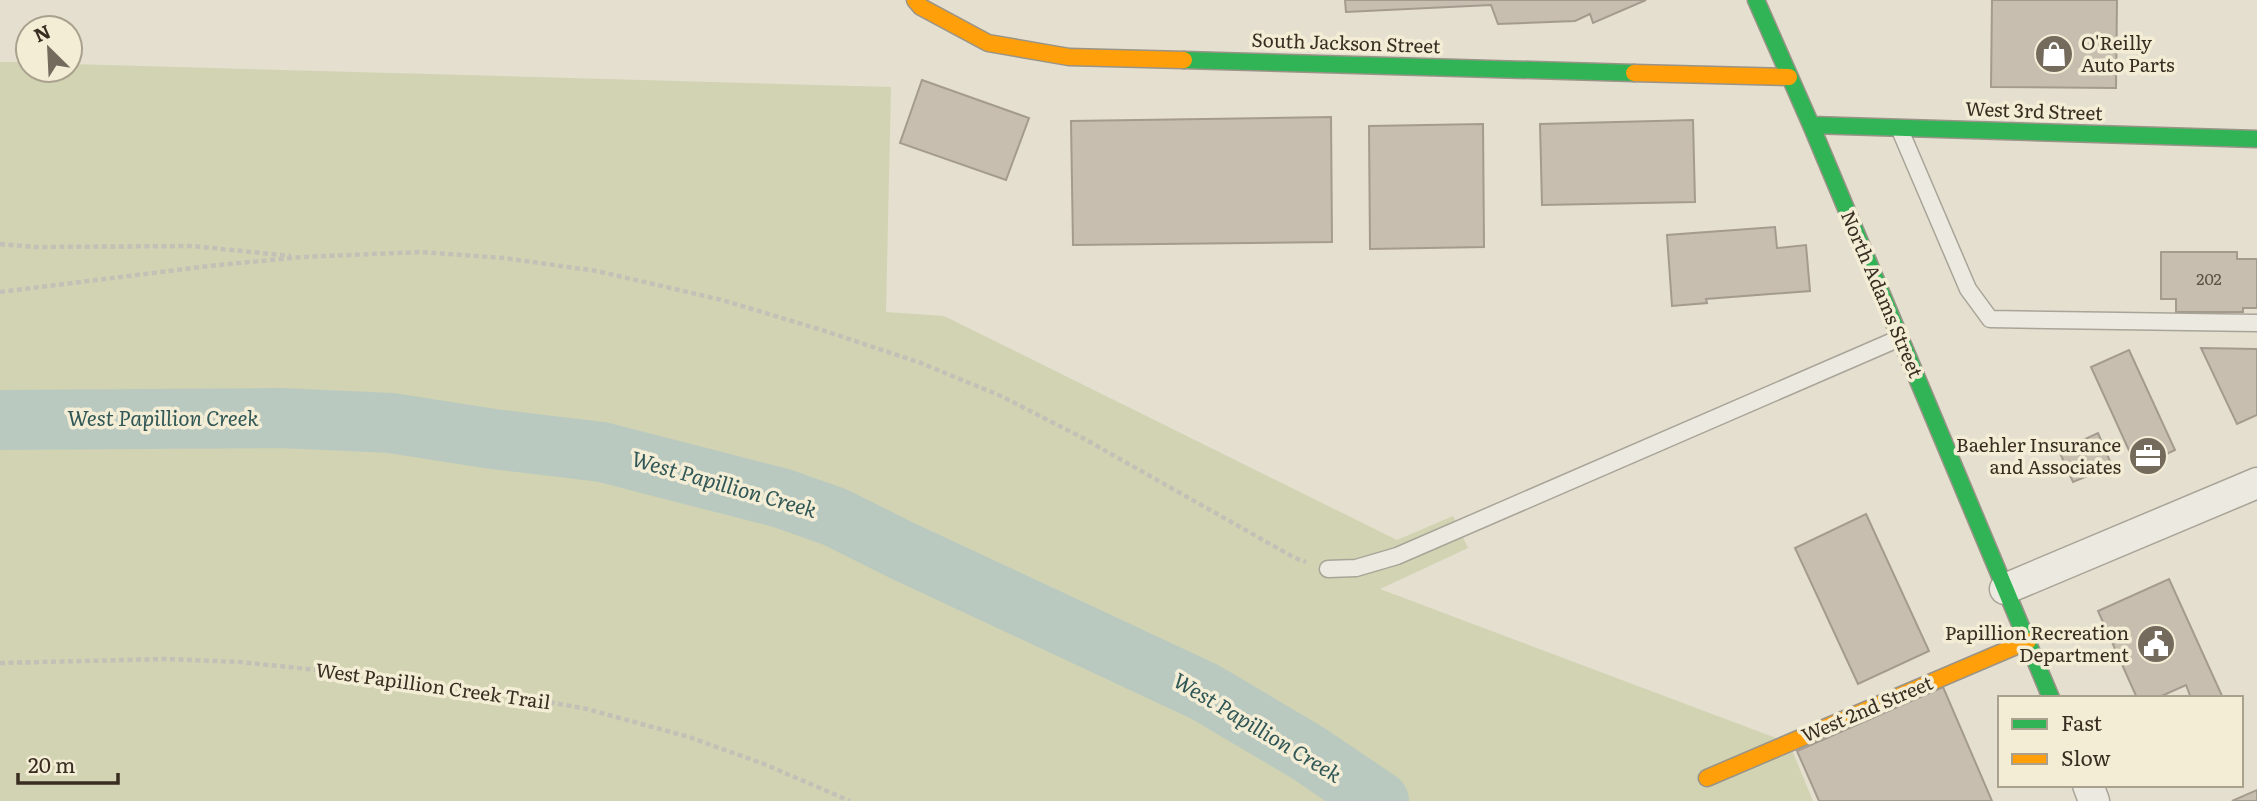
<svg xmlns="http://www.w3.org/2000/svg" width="2257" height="801" font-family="Literata,serif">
  <rect width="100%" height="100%" fill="#e4dfcf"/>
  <path fill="#d1d3b2" d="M0,62H28V70H70V64L891,87L886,312L944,316L1397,540L1453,516L1468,548L1380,589L1789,743L1813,801H0Z"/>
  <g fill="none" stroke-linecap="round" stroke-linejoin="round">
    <path stroke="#bac9c0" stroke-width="60" d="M0,420L281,418L391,423L493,439L602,452L781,498L835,517L901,550L1205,692L1308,753L1379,801"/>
  </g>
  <path fill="#c7beb0" stroke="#a49b8e" stroke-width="2" d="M1345,0H1646L1593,23L1590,14L1575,21L1498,24L1491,5L1346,12Z
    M1992,0H2117L2116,88L1991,87Z
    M922,80L1029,118L1006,180L900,143Z
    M1331,117L1332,242L1073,245L1071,121Z
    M1693,120L1695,202L1542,205L1540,124Z
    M1483,124L1484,247L1370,249L1369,126Z
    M1775,227L1777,248L1806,245L1810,291L1706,299L1707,303L1672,306L1667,235Z
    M2161,252H2237V259H2257V308H2243V312H2176V299H2161Z
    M2201,348L2257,349V415L2237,424Z
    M2129,350L2175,450L2137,468L2091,367Z
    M2098,433L2112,466L2073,482L2059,451Z
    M1866,514L1929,651L1858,684L1795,548Z
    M2169,579L2223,698H2191L2186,685L2157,698H2137L2098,611Z
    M1943,687L1992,801H1819L1797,751Z
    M2257,790V801H2232Z"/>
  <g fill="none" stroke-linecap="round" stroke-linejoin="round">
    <defs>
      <path id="lane" d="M1900,130L1968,289L1990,319L2257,323
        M1328,569L1356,568L1397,556L1900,338"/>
      <path id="street" d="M2005,589L2257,483
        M2088,785L2094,801"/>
      <path id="fast" d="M1756,0L1811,125L2051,698
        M1184,60L1634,73
        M1811,125L2257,139"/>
      <path id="slow" d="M915,0L921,7L988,43L1069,57L1184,60
        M1634,73L1789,77
        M1707,778L2028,641"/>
    </defs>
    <use href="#lane" stroke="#a9a498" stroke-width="19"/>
    <use href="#street" stroke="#a9a498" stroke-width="33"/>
    <use href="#fast" stroke="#999388" stroke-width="19"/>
    <use href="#slow" stroke="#999388" stroke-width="19"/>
    <path stroke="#c5c0b7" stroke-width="4.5" stroke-dasharray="5 3.5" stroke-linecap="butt" d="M0,244L35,247L192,246L291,256
      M0,292L209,266L302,257L421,252L504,258L597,271L722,300L822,330L921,363L1001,396L1081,437L1295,558L1306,562
      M0,663L166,659L240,662L347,673L488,691L587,709L689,737L764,764L850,801"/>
    <use href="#lane" stroke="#ece9e0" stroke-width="16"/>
    <use href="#street" stroke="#ece9e0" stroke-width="30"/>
    <use href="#fast" stroke="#30b455" stroke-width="16"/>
    <use href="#slow" stroke="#ff9f0a" stroke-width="16"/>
  </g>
  <defs>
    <symbol id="shop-disc" viewBox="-11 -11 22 22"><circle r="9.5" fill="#746b5d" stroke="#f4edd6"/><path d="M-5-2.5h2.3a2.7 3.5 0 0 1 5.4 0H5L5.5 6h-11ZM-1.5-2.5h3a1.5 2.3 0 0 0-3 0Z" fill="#fff"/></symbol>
    <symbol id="office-disc" viewBox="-11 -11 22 22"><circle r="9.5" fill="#746b5d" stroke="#f4edd6"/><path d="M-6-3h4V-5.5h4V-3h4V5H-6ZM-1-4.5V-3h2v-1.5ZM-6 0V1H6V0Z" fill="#fff"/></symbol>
    <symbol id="civic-disc" viewBox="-11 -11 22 22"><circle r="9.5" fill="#746b5d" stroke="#f4edd6"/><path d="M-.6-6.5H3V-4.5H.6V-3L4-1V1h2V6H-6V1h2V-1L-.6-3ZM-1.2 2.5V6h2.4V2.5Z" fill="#fff"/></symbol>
  </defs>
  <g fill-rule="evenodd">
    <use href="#shop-disc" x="2032" y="32" width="44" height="44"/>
    <use href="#office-disc" x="2126" y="434" width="44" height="44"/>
    <use href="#civic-disc" x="2134" y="622" width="44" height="44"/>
  </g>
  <g text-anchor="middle" stroke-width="7" stroke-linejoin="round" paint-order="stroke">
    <g font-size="16" fill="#5c5144">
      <text x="2209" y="285">202</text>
    </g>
    <g font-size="19" fill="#382d20" stroke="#f4edd6">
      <text transform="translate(1346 43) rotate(2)" y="7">South Jackson Street</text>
      <text transform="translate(2034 111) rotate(2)" y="7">West 3rd Street</text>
      <text transform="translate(1882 294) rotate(67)" y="7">North Adams Street</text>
      <text transform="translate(433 686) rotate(8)" y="7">West Papillion Creek Trail</text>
      <text transform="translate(1867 709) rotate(-23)" y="7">West 2nd Street</text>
    </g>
    <g font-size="19" fill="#382d20" stroke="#f4edd6" text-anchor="end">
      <text x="2081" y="50" text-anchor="start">O'Reilly<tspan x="2081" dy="22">Auto Parts</tspan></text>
      <text x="2121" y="452">Baehler Insurance<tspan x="2121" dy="22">and Associates</tspan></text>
      <text x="2129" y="640">Papillion Recreation<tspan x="2129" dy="22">Department</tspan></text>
    </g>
    <g font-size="21" font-style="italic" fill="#305756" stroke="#f4edd6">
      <text x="163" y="426">West Papillion Creek</text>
      <text transform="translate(724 485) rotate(16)" y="7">West Papillion Creek</text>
      <text transform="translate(1257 728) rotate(31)" y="7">West Papillion Creek</text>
    </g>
  </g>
  <rect x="1998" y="696" width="245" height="91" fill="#f4edd6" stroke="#a9a08d" stroke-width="2"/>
  <rect x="2012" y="719" width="35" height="10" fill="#30b455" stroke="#a9a08d" stroke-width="2"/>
  <text x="2061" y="731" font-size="21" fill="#382d20">Fast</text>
  <rect x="2012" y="754" width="35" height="10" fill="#ff9f0a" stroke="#a9a08d" stroke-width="2"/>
  <text x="2061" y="766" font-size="21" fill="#382d20">Slow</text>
  <g transform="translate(49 49) rotate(336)"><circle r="33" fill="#f4edd6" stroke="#a9a08d" stroke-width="2"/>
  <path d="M0-5L12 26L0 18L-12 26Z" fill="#746b5d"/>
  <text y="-10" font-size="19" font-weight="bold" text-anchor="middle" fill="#382d20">N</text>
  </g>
  <path d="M18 773v10h100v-10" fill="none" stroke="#382d20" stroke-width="3.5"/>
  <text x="28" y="773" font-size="21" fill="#382d20" stroke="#f4edd6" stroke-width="5" paint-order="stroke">20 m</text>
</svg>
